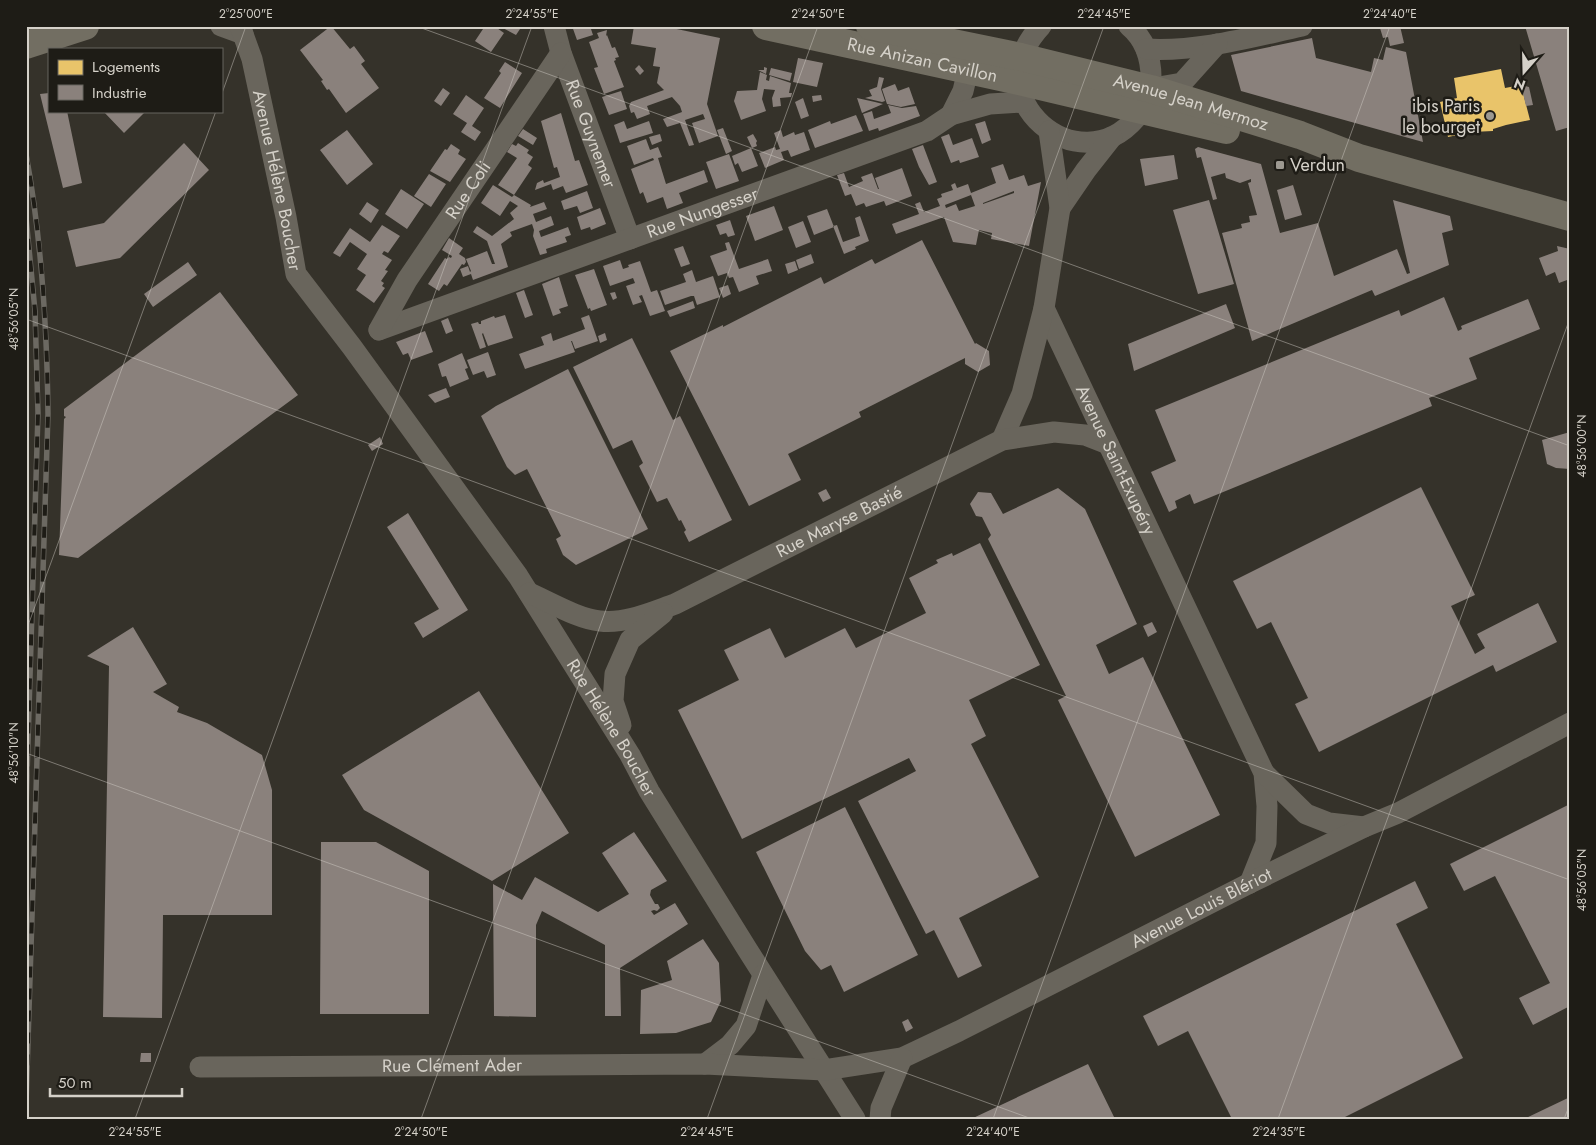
<svg xmlns="http://www.w3.org/2000/svg" width="1596" height="1145" font-family="Jost,sans-serif">
  <rect width="100%" height="100%" fill="#35322a"/>
  <path fill="#e9c46a" d="M1501,69L1505,88L1521,85L1530,120L1506,125L1493,129V131L1472,132L1448,137L1440,102L1457,98L1454,78Z"/>
  <path fill="#8a817c" fill-rule="evenodd" d="M331,26L350,49L354,46L365,61L361,64L379,88L346,113L329,89L327,90L321,81L323,80L300,50Z
    M485,26H494L504,33L491,52L475,41Z
    M499,26H522L516,35Z
    M572,26H590L593,35L577,40Z
    M634,26L667,27L720,38L707,104L718,136L699,143L692,123L705,119L703,114L685,120L694,145L689,146L680,123L667,127L663,119L682,112L680,106L672,97L647,106L650,114L637,119L634,112L631,113L629,106L631,102L664,90L657,83L660,67L653,66L656,48L631,44Z
    M1390,26H1400L1404,43L1390,46L1388,37L1383,38L1380,28Z
    M1525,26H1570V127L1556,131Z
    M607,30L606,36L607,35L612,48L615,47L619,57L615,58L616,60L614,61L624,87L604,94L594,68L598,67L589,42L599,38L597,33Z
    M1312,38L1316,58L1371,72L1374,58L1383,60L1386,47L1406,52L1423,142L1241,91L1231,55Z
    M798,58L823,63L817,87L793,82Z
    M505,62L522,73L500,108L484,98L501,73L499,71Z
    M639,65L644,71L640,75L635,69Z
    M764,67L767,68L766,74L758,70H764Z
    M771,68L792,73L790,81L769,75Z
    M760,72L767,75L766,80L769,81L770,76L791,83L789,93H792L791,97L780,98L781,106L773,107L772,98L775,90L764,89L762,99L766,111L741,120L734,101L737,91L757,90Z
    M879,77L884,78L881,89L885,101L882,102L865,98L872,96L869,90L877,87Z
    M895,84L898,91L909,87L915,104L901,107L887,104L882,89Z
    M1521,85L1529,87L1533,105L1526,106Z
    M443,88L450,93L441,106L434,101Z
    M621,91L627,109L609,115L602,97Z
    M49,93V111H67L82,183L63,188L40,94Z
    M466,95L484,108L472,126L481,132L475,141L461,132L467,123L453,114Z
    M821,95L822,100L813,102L812,96Z
    M803,98L809,116L801,119L795,102Z
    M857,98L875,102L883,104L862,113Z
    M888,105L902,108L916,106L920,116L879,131L878,128L869,131L863,114L872,111L874,119L891,113Z
    M103,111H146L124,133Z
    M561,113L575,161L579,160L588,185L566,193L563,186L553,190L551,184L535,190L537,183L543,180L544,183L560,177L557,167L554,168L541,121Z
    M856,115L863,131L815,148L808,130L830,121L831,124Z
    M624,121L627,129L649,121L653,133L620,143L614,125Z
    M985,121L991,140L982,144L975,124Z
    M723,128L732,151L726,154L717,130Z
    M523,129L537,138L533,145L518,136Z
    M347,130L373,164L347,185L320,150Z
    M781,130L783,137L794,132L795,135L804,132L810,150L791,157L788,150L781,152L784,160L765,168L759,153L775,147L776,150L780,149L774,133Z
    M660,134L662,141L652,145L649,137Z
    M753,134L757,141L756,143L757,146L752,148L747,137Z
    M949,134L953,145L972,138L979,157L960,163L959,160L951,163L941,137Z
    M646,139L650,150L658,147L662,157L658,158L666,184L704,170L708,182L679,193L683,203L667,209L663,197L647,203L643,192L640,194L631,169L654,160L653,158L634,165L627,146Z
    M184,143L209,170L120,258L76,267L67,231L104,223Z
    M518,143L529,150L527,153L533,157L528,165L532,168L514,195L498,185L517,158L507,152L512,144L516,146Z
    M451,144L460,150L458,154L466,159L450,182L430,171L445,149L447,150Z
    M923,145L937,182L929,185L919,167L912,149Z
    M1198,147L1261,164L1280,233L1318,223L1334,276L1397,249L1407,274L1410,273L1393,200L1450,216L1453,230L1442,233L1449,265L1375,296L1372,290L1252,341L1222,233L1242,228L1241,224L1250,222L1249,216L1257,215L1248,183L1251,182V179L1240,183L1226,178L1225,173L1211,177L1217,199L1213,200L1201,157L1197,158L1195,149Z
    M751,148L758,166L742,172L738,163L735,165L732,156Z
    M729,154L739,181L716,189L706,162Z
    M1174,155L1178,179L1145,186L1140,159Z
    M1003,164L1009,180L1024,175L1028,186L1041,182L1029,246L991,239L992,233L979,230L976,245L953,242L944,217L896,234L892,224L919,214L915,204L920,202L924,212L940,206L937,199L942,197L941,194L953,190L951,185L955,183L957,188L968,184L971,193L996,183L991,168ZM1014,191V193L983,204V203ZM971,195L975,206L959,211L956,204L946,208L945,205Z
    M902,168L912,196L886,206L884,201L866,207L864,203L856,206L851,194L845,196L837,175L844,173L849,187L863,181L861,177L872,173L878,189H879L875,178Z
    M429,174L446,184L431,207L414,196Z
    M493,185L512,197L514,195L531,205L530,207L544,202L547,209L533,214L536,222L551,216L554,225L539,231L541,237L568,227L571,235L565,237L567,242L546,249L547,253L540,255L533,236L534,230L532,224L510,232L512,236L501,244L508,267L473,280L471,274L463,277L460,269L468,266L470,272L471,271L466,259L472,257L487,251L492,264H495L487,241L473,232L477,226L492,236L514,219L510,213L518,206L510,201L500,216L481,203Z
    M1293,185L1302,215L1285,220L1277,190Z
    M401,189L424,204L407,229L385,214Z
    M587,191L593,208L580,213L577,206L564,210L561,201Z
    M1209,200L1234,284L1198,294L1173,210Z
    M367,202L379,210L371,223L359,214Z
    M774,206L783,230L755,241L746,216Z
    M600,208L606,224L591,230L590,227L581,230L577,217Z
    M827,209L834,227L814,235L807,216Z
    M860,216L869,241L855,247L856,249L844,254L833,226L837,225L843,242L860,236L855,218Z
    M730,220L735,235L728,237L726,233L720,235L716,225Z
    M803,221L811,242L796,248L788,227Z
    M382,225L400,236L388,253L384,251L382,254L392,260L385,270L388,271L381,281L384,283L382,286L385,288L374,303L356,290L366,275L357,269L367,254L350,242L340,257L333,253L350,228L370,242Z
    M449,238L463,248L459,254L465,258L466,262L464,265L462,264L447,286L444,284L439,291L428,284L445,258L447,259L449,257L451,258L452,256L442,250Z
    M922,240L975,344L976,343L989,351L990,365L978,372L965,364V358L859,412L861,417L788,454L801,480L749,506L670,351L723,325V327L821,277L824,284L872,259L875,264Z
    M729,242L739,269L768,259L772,271L756,276L759,284L739,292L733,277L729,278L727,273L718,276L710,256L727,250L725,243Z
    M683,246L690,264L681,267L674,249Z
    M1557,246L1570,249V289L1567,280L1559,283L1555,272L1546,276L1539,258L1558,251Z
    M811,254L814,263L799,269L796,260Z
    M620,260L623,269L629,267L628,265L640,261L651,292L657,290L665,311L650,316L642,295L639,296L642,302L633,305L626,286L635,283L633,278L610,286L603,266Z
    M795,261L798,270L788,274L785,264Z
    M188,262L197,275L153,307L144,294Z
    M594,269L607,305L591,311L590,308L588,309L575,275Z
    M692,270L696,282L713,276L720,297L697,305L694,296H691L665,305L660,291L686,282L683,274Z
    M559,277L568,306L559,309L561,313L553,316L542,284Z
    M728,285L731,294L723,298L719,288Z
    M524,290L533,315L525,318L516,293Z
    M220,292L298,395L78,558L59,555L64,419L66,417L64,416V409Z
    M615,292L617,298L613,300L610,293Z
    M1444,297L1458,331L1462,329L1461,326L1528,299L1540,329L1469,358L1477,379L1429,398L1432,406L1194,504L1190,494L1175,501L1177,508L1169,512L1151,472L1176,461L1155,410L1399,310L1401,316Z
    M693,301L695,308L670,317L667,311Z
    M1226,304L1235,328L1134,371L1128,344Z
    M505,315L513,338L488,346L483,333L482,334L486,347L480,349L471,324L478,322L479,324H481V321L494,316L495,318Z
    M589,315L598,341L575,349L572,341H571L575,352L525,369L519,354L544,345L541,337L551,333L553,341L585,329L581,318Z
    M448,318L453,331L446,334L441,321Z
    M425,331L433,352L411,360L408,353L403,355L396,342Z
    M605,333L607,340L600,343L598,336Z
    M632,338L673,420L680,416L732,520L689,542L684,532L686,530L681,520L679,521L667,498L657,502L639,466L643,463L632,440L613,449L573,367Z
    M488,352L496,375L487,378L484,371L473,375L467,360Z
    M462,353L468,368L465,369L469,379L450,387L446,376L442,377L438,364Z
    M568,369L648,529L576,565L563,555L556,539L561,536L527,469L515,475L507,467L481,416L496,406Z
    M446,388L450,397L435,403L428,395Z
    M1570,432V469L1556,468L1547,464L1542,440Z
    M380,437L383,444L372,451L368,445Z
    M1421,487L1475,595L1451,606L1475,654L1485,648L1477,634L1538,603L1557,642L1496,672L1493,665L1319,752L1295,704L1308,698L1271,622L1257,629L1233,581Z
    M1058,488L1085,509L1137,624L1096,645L1109,674L1143,657L1220,815L1135,857L1058,700L1066,696L988,539L991,535L982,517L976,516L970,504L978,492L991,493L1003,514Z
    M826,489L831,498L823,502L818,493Z
    M408,513L468,610L423,638L414,623L439,609L387,527Z
    M980,543L1040,665L969,700L986,736L971,744L1039,877L959,918L982,966L958,978L934,930L926,934L858,801L916,771L909,758L742,839L678,710L739,680L724,650L770,628L785,658L845,628L856,648L926,613L909,578L938,563L936,560L952,553L953,556Z
    M1152,622L1157,632L1148,637L1143,626Z
    M133,627L167,684L153,692L179,707L177,712L207,723L262,755L272,790V915H163L162,1018L103,1017L109,666L87,656Z
    M479,691L569,833L492,881L364,810L342,775Z
    M1570,804V1006L1533,1025L1519,998L1550,983L1495,876L1464,891L1450,864Z
    M845,807L918,955L844,992L831,965L821,970L805,951L756,852Z
    M634,832L667,881L651,890L650,895L655,904H658L660,908L657,911L654,910L651,911L654,915L675,903L688,924L620,968L621,1016H605V945L542,911L536,925V1017L494,1016L493,884L522,900L535,877L598,912L629,894L602,853Z
    M321,842H376L429,871V1014H320Z
    M1415,881L1428,908L1396,924L1463,1058L1341,1119H1232L1188,1031L1158,1046L1143,1016Z
    M703,939L719,963L721,1001L711,1022L676,1033L640,1034L641,990L672,980L667,961Z
    M908,1019L913,1028L906,1032L902,1022Z
    M141,1053H151V1062H140Z
    M1088,1064L1115,1119H971Z
    M1570,1097V1119H1524Z"/>
  <g fill="none" stroke-linecap="round" stroke-linejoin="round">
    <g stroke="#69655c" stroke-width="21">
      <path d="M221,26L243,34"/>
      <path id="s1" d="M240,26L252,59L286,217L296,274L352,347L518,576L630,755L649,791L747,949L855,1119"/>
      <path id="s2" d="M554,26L561,53L630,239"/>
      <path d="M1041,26C973,99 1079,185 1136,118C1144,109 1150,97 1151,84C1152,62 1147,41 1129,26"/>
      <path d="M1146,49C1199,52 1251,37 1302,26"/>
      <path d="M1153,88L1182,83L1217,44"/>
      <path d="M951,115L963,91L968,70"/>
      <path d="M1060,208L1086,170L1112,137"/>
      <path id="s3" d="M1044,308L1264,773L1267,806L1266,843L1250,883"/>
      <path id="s4" d="M379,330L927,131L951,115L990,104L1024,102"/>
      <path id="s5" d="M379,330L407,280L561,53"/>
      <path d="M1002,440L1022,394L1044,308L1060,208L1049,131"/>
      <path id="s6" d="M529,593C550,602 578,619 600,621C626,624 652,612 675,604L1002,440L1054,432L1085,435L1108,444"/>
      <path d="M621,725L613,701L615,674L630,640L663,613"/>
      <path d="M1264,773L1306,814L1329,823L1364,827"/>
      <path d="M705,1064L730,1045L746,1026L763,975"/>
      <path id="s7" d="M200,1067L705,1064L824,1070L902,1058L959,1031L1250,883L1364,827L1398,813L1570,723"/>
      <path d="M880,1119L881,1108L902,1058"/>
    </g>
    <g stroke="#726e62" stroke-width="28">
      <path id="s8" d="M766,26L1019,81L1226,130"/>
      <path id="s9" d="M870,26L1021,57L1151,89L1300,135L1359,158L1570,217"/>
      <path d="M26,45L85,26"/>
    </g>
    <defs>
      <path id="rail" d="M26,154C42,241 47,326 48,414L26,1105
        M26,217L35,311L38,413L26,809"/>
    </defs>
    <use href="#rail" stroke="#6c6962" stroke-width="5.5"/>
    <use href="#rail" stroke="#1e1c16" stroke-width="4" stroke-dasharray="11" stroke-linecap="butt"/>
  </g>
  <path fill="none" stroke="#d5d1c9" stroke-width="1" stroke-opacity="0.45" d="M416,26L1570,446M221,96L246,26M26,319L1570,880M26,631L216,111M26,753L1032,1119M135,1119L532,26M421,1119L818,26M707,1119L1104,26M993,1119L1390,26M1278,1119L1570,318M1564,1119L1570,1104"/>
  <g fill="#9d9991" stroke="#1e1c16" stroke-width="2">
    <circle cx="1490" cy="116" r="5"/>
    <rect x="1275" y="160" width="10" height="10" rx="2.5"/>
  </g>
  <g text-anchor="middle" stroke-width="5" stroke-linejoin="round" paint-order="stroke">
    <g font-size="18" fill="#d5d1c9" stroke="#1e1c16">
      <text dy="6" stroke="none"><textPath href="#s8" startOffset="160">Rue Anizan Cavillon</textPath></text>
      <text dy="6" stroke="none"><textPath href="#s9" startOffset="330">Avenue Jean Mermoz</textPath></text>
      <text dy="6" stroke="none"><textPath href="#s2" startOffset="114">Rue Guynemer</textPath></text>
      <text dy="6" stroke="none"><textPath href="#s1" startOffset="159">Avenue Hélène Boucher</textPath></text>
      <text dy="6" stroke="none"><textPath href="#s5" startOffset="166">Rue Coli</textPath></text>
      <text dy="6" stroke="none"><textPath href="#s4" startOffset="344">Rue Nungesser</textPath></text>
      <text dy="6" stroke="none"><textPath href="#s3" startOffset="168">Avenue Saint-Exupéry</textPath></text>
      <text dy="6" stroke="none"><textPath href="#s6" startOffset="338">Rue Maryse Bastié</textPath></text>
      <text dy="6" stroke="none"><textPath href="#s1" startOffset="808">Rue Hélène Boucher</textPath></text>
      <text dy="6" stroke="none"><textPath href="#s7" startOffset="1038">Avenue Louis Blériot</textPath></text>
      <text dy="6" stroke="none"><textPath href="#s7" startOffset="252">Rue Clément Ader</textPath></text>
    </g>
    <g font-size="18" fill="#d5d1c9" stroke="#1e1c16" text-anchor="end">
      <text x="1480" y="112">ibis Paris<tspan x="1480" dy="21">le bourget</tspan></text>
      <text x="1290" y="171" text-anchor="start">Verdun</text>
    </g>
  </g>
  <rect width="1596" height="1145" fill="none" stroke="#1e1c16" stroke-width="55"/>
  <rect x="48" y="48" width="175" height="65" fill="#1e1c16" stroke="#67645e"/>
  <rect x="58" y="60" width="25" height="15" fill="#e9c46a" stroke="#67645e"/>
  <text x="92" y="72" font-size="15" fill="#d5d1c9">Logements</text>
  <rect x="58" y="85" width="25" height="15" fill="#8a817c" stroke="#67645e"/>
  <text x="92" y="98" font-size="15" fill="#d5d1c9">Industrie</text>
  <g transform="translate(1524 72) rotate(200)" stroke="#1e1c16" stroke-width="4" paint-order="stroke">
  <path d="M0-4L9 19L0 12L-9 19Z" fill="#d5d1c9"/>
  <text y="-8" font-size="14" font-weight="bold" text-anchor="middle" fill="#d5d1c9">N</text>
  </g>
  <path d="M50 1088v8h132v-8" fill="none" stroke="#d5d1c9" stroke-width="2.5"/>
  <text x="58" y="1088" font-size="15" fill="#d5d1c9" stroke="#1e1c16" stroke-width="4" paint-order="stroke">50 m</text>
  <rect x="28" y="28" width="1540" height="1090" fill="none" stroke="#d5d1c9" stroke-width="2"/>
  <g font-size="12" text-anchor="middle" fill="#d5d1c9">
    <text x="246" y="18">2°25'00"E</text>
    <text x="532" y="18">2°24'55"E</text>
    <text x="818" y="18">2°24'50"E</text>
    <text x="1104" y="18">2°24'45"E</text>
    <text x="1390" y="18">2°24'40"E</text>
    <text transform="translate(14 319) rotate(-90)" y="4">48°56'05"N</text>
    <text transform="translate(1582 446) rotate(-90)" y="4">48°56'00"N</text>
    <text transform="translate(14 753) rotate(-90)" y="4">48°56'10"N</text>
    <text transform="translate(1582 880) rotate(-90)" y="4">48°56'05"N</text>
    <text x="135" y="1136">2°24'55"E</text>
    <text x="421" y="1136">2°24'50"E</text>
    <text x="707" y="1136">2°24'45"E</text>
    <text x="993" y="1136">2°24'40"E</text>
    <text x="1279" y="1136">2°24'35"E</text>
  </g>
</svg>
